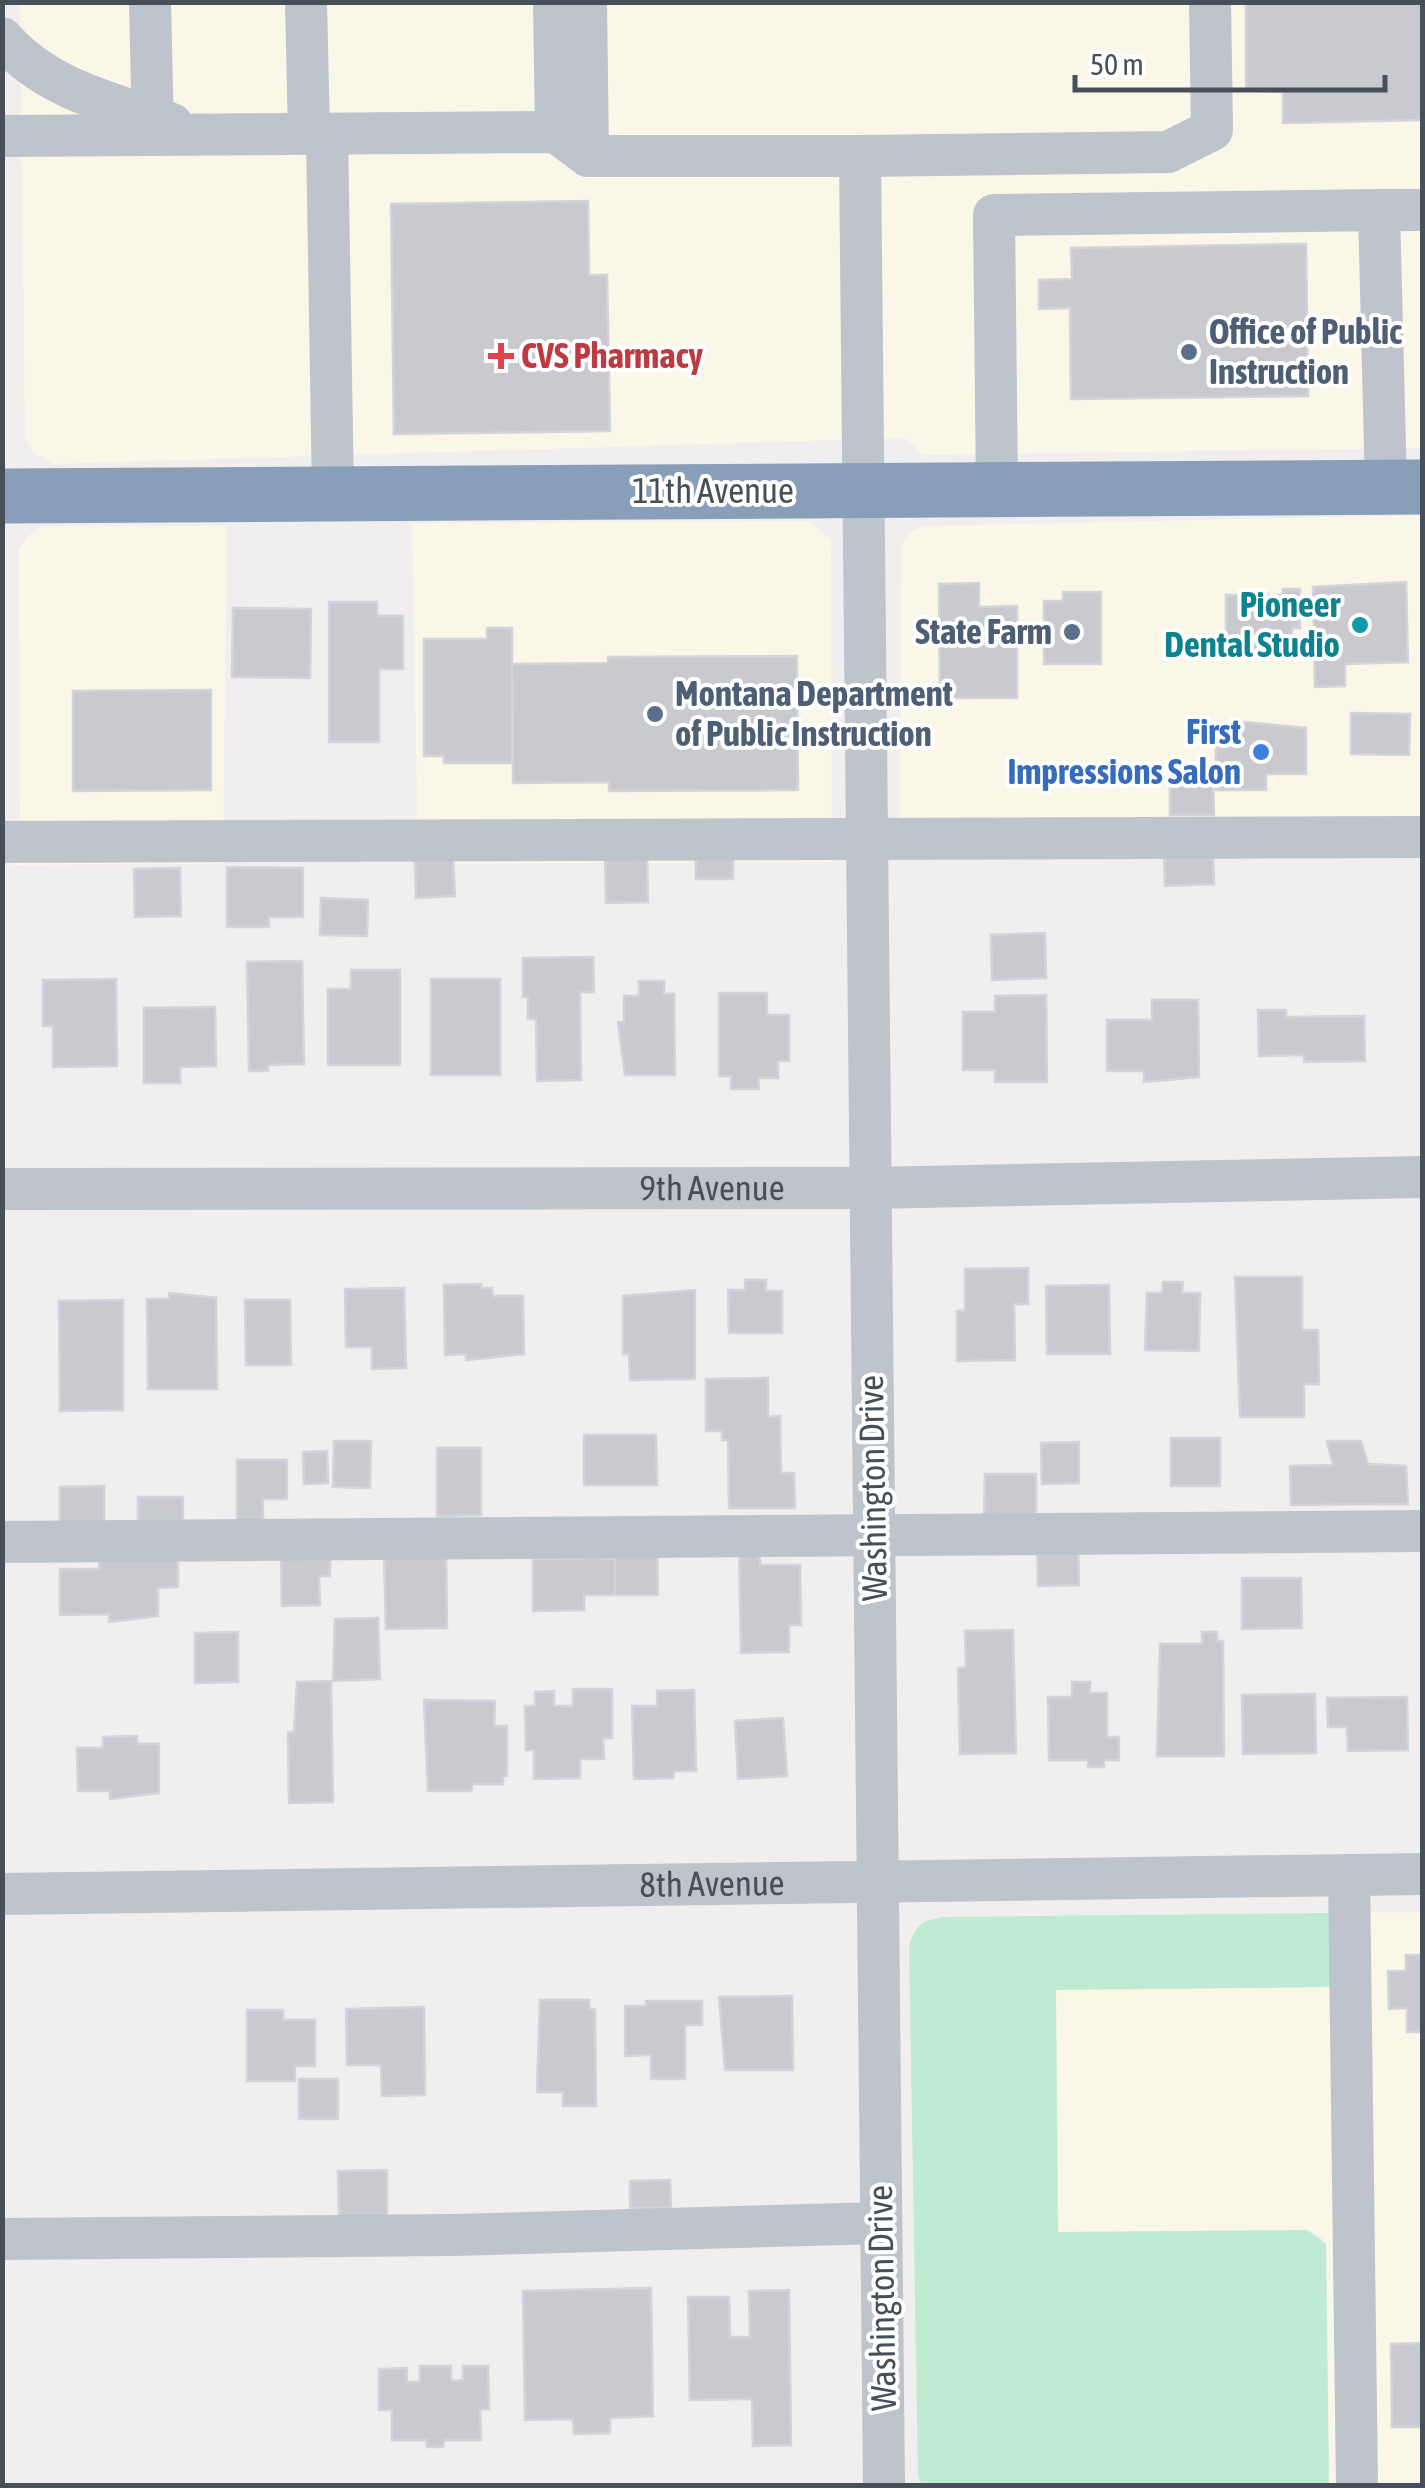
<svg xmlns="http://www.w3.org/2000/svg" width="1425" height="2488" font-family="'Asap Condensed',sans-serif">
  <rect width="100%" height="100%" fill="#f0eeee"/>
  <path fill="#faf6e8" d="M20,3H1422V448L923,455L905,438L54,464L34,453L25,437Z
    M1422,515V846L900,852L901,545L909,533L923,526Z
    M809,521L831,540L832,862L418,864L412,523Z
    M43,526H227L223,864L10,865L20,830L19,550L29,535Z
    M1422,1912V2485H1329L1326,2244L1320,2236L1307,2230L1058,2232L1056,1989L1332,1987L1330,1913Z"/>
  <path fill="#bfebd2" d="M1330,1913L1333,1987L1056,1990L1058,2232L1307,2230L1326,2244L1329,2485H922L918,2476L909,1946C916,1925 921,1921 943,1917Z"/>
  <path fill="#c8cad0" stroke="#d2d4d9" stroke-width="2.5" d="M1246,2H1422V120L1283,123V92L1246,90Z
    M588,201L589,275H607L610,431L394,434L391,204Z
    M1306,244L1308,396L1071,399L1070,308L1039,309V280L1072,279L1071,248Z
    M1406,582L1408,662L1345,664V686L1315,687L1313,587Z
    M979,583V607L1017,606V698H940L939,584Z
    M1283,589H1300V628H1292V653H1226V595H1283Z
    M1063,592H1101V664H1044V601H1063Z
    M329,602H377V616H403V669H379V742H329Z
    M233,608L311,609L310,678L232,677Z
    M487,628H512V763H444V756H424V639H487Z
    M797,656L798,790L609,791V782L513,783L512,664L608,663V657Z
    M211,690V790L73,791V691Z
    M1351,713L1410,714L1409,755L1351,754Z
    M1244,722L1306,728V774H1266V790H1216V729H1244Z
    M1170,776H1213L1214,815H1170Z
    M696,851L733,852V879H696Z
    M1213,851L1214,884L1165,886L1164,853Z
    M647,853L648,902L606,903L605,855Z
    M453,857L455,896L416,898L415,858Z
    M227,867L303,868V917H269V927H227Z
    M180,868L181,916L135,917L134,869Z
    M321,898L368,900L367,936L320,935Z
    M1045,933L1046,978L992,980L991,935Z
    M593,957L594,992H580L581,1080L537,1081L536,1019H528V997H523V958Z
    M302,961L304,1064L268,1065V1071H249L247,962Z
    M351,970H400V1065H328V989H351Z
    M116,979L117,1066L53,1067V1026H43V980Z
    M431,979H500V1075H431Z
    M639,981H664V994H674L675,1075H625L618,1022H624V996H639Z
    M719,993H767V1015H789V1061H778V1078H758L759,1089H731V1076H719Z
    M1046,995L1047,1082H995V1070H963V1012H995V996Z
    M1152,1000H1198L1199,1077L1144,1082V1071H1107V1020H1152Z
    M215,1007L216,1066L180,1067V1083H144V1008Z
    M1258,1010H1286V1017L1364,1016L1365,1061L1304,1062V1055L1259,1056Z
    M1028,1268V1304H1014L1015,1360L957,1361V1311H965V1269Z
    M1235,1277H1302V1330H1318L1319,1384H1304V1417H1240Z
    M745,1280H766V1291H782V1333H729L728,1290H745Z
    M1163,1282H1183L1182,1293H1200L1199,1351L1145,1350L1147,1293H1162Z
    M481,1284V1288H492L493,1296H523L524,1354L466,1360V1354L445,1355L444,1285Z
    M1109,1285L1110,1354H1047L1046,1286Z
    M404,1288L406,1368L372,1369V1347H346L345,1289Z
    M695,1290V1379L630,1380L629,1354H623V1296Z
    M169,1293L216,1298L217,1389H148L147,1299H169Z
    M123,1300V1410L60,1411L59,1301Z
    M245,1300H290L291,1365H246Z
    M768,1378V1417L780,1416L781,1473H794L795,1508H729L728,1440H722V1431H706V1379Z
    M584,1435H656L657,1485H584Z
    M1171,1438H1220V1486H1171Z
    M334,1441H371L370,1488L333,1487Z
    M1327,1441H1361L1368,1464L1406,1466L1408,1504L1291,1505L1290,1466L1333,1465Z
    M1079,1442V1483L1042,1484L1041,1443Z
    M437,1448H481V1515L437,1516Z
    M327,1451L328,1483L304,1484L303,1452Z
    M237,1460H287V1499H263V1524H237Z
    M985,1474H1036V1515H984Z
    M104,1486V1523H60V1487Z
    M138,1497H183V1523H138Z
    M1078,1543L1079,1585L1038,1586L1037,1544Z
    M739,1547H760V1565H800L801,1625H789V1652L741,1653Z
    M615,1549H657L658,1595H615Z
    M330,1552V1576H319L320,1605L282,1606L281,1553Z
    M446,1554L447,1628L386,1629L384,1555Z
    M99,1558H178V1587L158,1588V1616L109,1622V1614L60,1615V1569H99Z
    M615,1558V1595H584V1610L533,1611V1559Z
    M1242,1578H1301L1302,1628L1242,1629Z
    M378,1618L380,1679L333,1681L335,1619Z
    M1013,1630L1016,1753L960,1754L958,1668L966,1667L965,1631Z
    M238,1632V1682L195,1683V1633Z
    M1202,1632H1217V1641H1223L1224,1756H1157L1160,1644H1202Z
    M331,1681L333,1802L289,1803L288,1732H294L297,1682Z
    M1072,1682H1090V1693H1107V1737H1119V1760H1104V1767H1088V1760H1049L1048,1697H1072Z
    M573,1689H612V1738H603L604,1759H580V1778L534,1779V1750H526L525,1706H535V1692L554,1691V1706H573Z
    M694,1690L696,1771H674L673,1778L634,1779L632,1706H657V1691Z
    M1315,1694L1316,1753L1243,1754L1242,1695Z
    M1407,1697L1408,1750L1348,1751L1347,1727H1328L1327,1698Z
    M424,1700L495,1701L494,1726H507V1776H503V1784H472L471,1791H428Z
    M783,1718L787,1776L738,1779L735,1721Z
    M137,1736V1744H159V1793L110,1799V1791H78L77,1748H103V1737Z
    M1406,1955H1422V2032H1407V2008L1389,2009L1388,1971H1406Z
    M792,1996L793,2070H725L719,1997Z
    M540,2000H589V2009H595L596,2106H563V2092H537Z
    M646,2001H702V2025H685V2079H651V2055L625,2056V2006H646Z
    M424,2007L425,2095L382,2096L381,2065H347L346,2009Z
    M247,2010H283V2020H315V2066H295V2081H247Z
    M299,2079H338V2119H299Z
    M387,2170V2216H339L338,2171Z
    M670,2180L671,2208H630V2181Z
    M651,2288L653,2416L610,2418V2433L574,2434L573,2419L525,2420L523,2291Z
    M789,2290L791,2445L753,2446L752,2399L690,2400L688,2297H729L730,2337H750L749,2291Z
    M1422,2343V2427H1392L1391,2344Z
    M420,2366H451V2381L463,2380V2366H488L489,2409H480L481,2440H444L443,2447H427V2440H392V2410H379V2369L407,2368V2382H420Z"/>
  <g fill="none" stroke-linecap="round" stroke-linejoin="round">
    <g stroke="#bdc4cc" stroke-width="42">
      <path d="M150,2L153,134"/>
      <path d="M306,2L309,134"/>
      <path d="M554,2L556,132"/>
      <path d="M586,2L588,156"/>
      <path d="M2,38C46,89 111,103 172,124"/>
      <path d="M327,134L333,494"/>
      <path d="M2,136L556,132L588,156H860"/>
      <path d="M1379,210H1422"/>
      <path d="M997,491L994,215L1379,210L1386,487"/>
      <path d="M2,842L1422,837"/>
      <path id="s1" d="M2,1189L870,1188L1422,1177"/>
      <path d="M2,1542L1422,1531"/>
      <path d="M1349,1875L1357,2486"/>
      <path id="s2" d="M2,1894L1422,1874"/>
      <path d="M2,2239L453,2235L881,2223"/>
      <path d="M884,2486L860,156L1168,152L1212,130L1210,2"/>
    </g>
    <path stroke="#899eb9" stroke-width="55" d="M2,496L1422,487"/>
  </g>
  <g fill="#5c6f8a" stroke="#fff" stroke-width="4">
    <circle cx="1189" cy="352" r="10"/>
    <circle cx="1072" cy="632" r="10"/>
    <circle cx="655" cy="714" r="10"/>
  </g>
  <path fill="#e0444e" stroke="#fff" stroke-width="4" d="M496 341h10v10h10v10h-10v10h-10v-10h-10v-10h10z"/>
  <circle fill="#0f9aa8" stroke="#fff" stroke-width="4" cx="1360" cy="625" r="10"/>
  <circle fill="#3f7fe0" stroke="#fff" stroke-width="4" cx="1261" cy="752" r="10"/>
  <g text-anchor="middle" stroke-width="8" stroke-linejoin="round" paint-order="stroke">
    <g font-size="35" font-weight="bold" fill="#4e5e75" stroke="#fff" text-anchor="start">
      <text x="1209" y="344">Office of Public<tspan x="1209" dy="40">Instruction</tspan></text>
      <text x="1052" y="644" text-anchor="end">State Farm</text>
      <text x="675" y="706">Montana Department<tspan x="675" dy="40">of Public Instruction</tspan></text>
    </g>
    <g font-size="35" font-weight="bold" fill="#be3a42" stroke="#fff" text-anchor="start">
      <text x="521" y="368">CVS Pharmacy</text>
    </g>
    <g font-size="35" fill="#475059" stroke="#fff">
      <text x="713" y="503">11th Avenue</text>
      <text dy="12" stroke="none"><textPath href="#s1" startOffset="710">9th Avenue</textPath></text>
      <text transform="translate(873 1488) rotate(-91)" y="12">Washington Drive</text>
      <text dy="12" stroke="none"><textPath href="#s2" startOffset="710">8th Avenue</textPath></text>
      <text transform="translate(882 2298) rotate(-91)" y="12">Washington Drive</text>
    </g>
    <g font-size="35" font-weight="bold" fill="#0d838f" stroke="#fff" text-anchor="end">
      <text x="1340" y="617">Pioneer<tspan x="1340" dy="40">Dental Studio</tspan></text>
    </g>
    <g font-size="35" font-weight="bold" fill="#366cbe" stroke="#fff" text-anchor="end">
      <text x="1241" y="744">First<tspan x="1241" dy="40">Impressions Salon</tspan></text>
    </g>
  </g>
  <rect width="1425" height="2488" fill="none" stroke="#475059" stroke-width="10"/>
  <path d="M1075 75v15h310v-15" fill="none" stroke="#475059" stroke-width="5"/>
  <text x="1090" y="75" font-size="30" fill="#475059" stroke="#ffffff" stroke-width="8" paint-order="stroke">50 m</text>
</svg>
